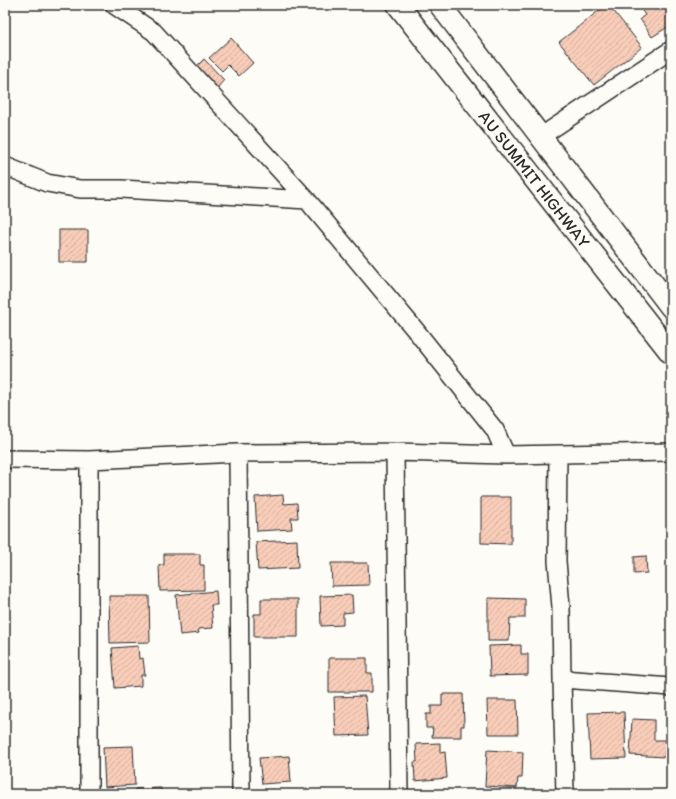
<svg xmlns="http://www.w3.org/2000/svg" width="676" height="799" font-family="Itim,sans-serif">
  <defs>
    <pattern id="building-hatch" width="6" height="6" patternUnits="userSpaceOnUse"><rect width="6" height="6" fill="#f8cdb9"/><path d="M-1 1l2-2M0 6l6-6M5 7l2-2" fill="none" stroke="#d5b09f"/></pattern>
  </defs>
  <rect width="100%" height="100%" fill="#fdfcf7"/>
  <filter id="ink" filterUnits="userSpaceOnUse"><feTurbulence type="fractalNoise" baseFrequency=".025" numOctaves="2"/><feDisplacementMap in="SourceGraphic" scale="8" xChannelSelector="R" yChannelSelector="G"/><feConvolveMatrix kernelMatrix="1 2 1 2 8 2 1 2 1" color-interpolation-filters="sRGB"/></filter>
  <g filter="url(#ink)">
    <path fill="url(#building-hatch)" stroke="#2b2b2b" d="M606,5H609L642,47L594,85L559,42Z
      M638,5H671V25L652,37L640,19L645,15Z
      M231,38L253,63L239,76L228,65L222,71L209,58Z
      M204,59L224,80L217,88L196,67Z
      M59,230H88V262H59Z
      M283,495L284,504L297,503L298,518H291L292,529L257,531L255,497Z
      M481,497H511V544L481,543Z
      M297,540L298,568L258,570L256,542Z
      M164,554H200V565H204V590L160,591L159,565H164Z
      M646,556L647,573L634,574V557Z
      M331,563H368L369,585L332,586Z
      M216,591L217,605H211L213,628L198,629L199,633L180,635L176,595Z
      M352,595L353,612L343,613V625L321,626L320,596Z
      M109,596H149L150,642L110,643Z
      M488,598L525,599V618H510L509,641H488Z
      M261,599H298V637H254V614H261Z
      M521,645V654H528V675L490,676L489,646Z
      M138,646L139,659L143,658L145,675H141V686L115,688L112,648Z
      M329,658H367V673H372V692H329Z
      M442,694H463L464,726H461V737H432L433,728H426V714H431V706H442Z
      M365,696L368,735L336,736L334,697Z
      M487,700H517L518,734H488Z
      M624,712L626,758L590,759L588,713Z
      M632,719L654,720V740H666L665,757L630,755Z
      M440,743V753L445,752L447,778L415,781L414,762H417L416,744Z
      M133,746L135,785L105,787L103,747Z
      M487,750L523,752L522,778H518L517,788L485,786Z
      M289,756L291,782L262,784L259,758Z
      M161,788V794H135V789Z"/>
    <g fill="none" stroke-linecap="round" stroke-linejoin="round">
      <defs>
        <path id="minor" d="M114,5L154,32L307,200L417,332L495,430L506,455
          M540,137L671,50
          M5,166L47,183L80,189H121L307,200
          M395,452L399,794
          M238,453L241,794
          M558,455L557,561L561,607L562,679L565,794
          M5,459L89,460L238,453L395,452L506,455L671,452
          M89,460V794
          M562,679L671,687"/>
        <g id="major">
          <path id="s1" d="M398,5L671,353"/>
          <path d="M440,5L671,307"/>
        </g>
      </defs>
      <use href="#minor" stroke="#2b2b2b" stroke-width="20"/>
      <use href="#major" stroke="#2b2b2b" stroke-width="24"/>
      <use href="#minor" stroke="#fdfcf7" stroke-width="17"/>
      <use href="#major" stroke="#fdfcf7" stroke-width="21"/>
    </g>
  </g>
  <g text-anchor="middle" stroke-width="3" stroke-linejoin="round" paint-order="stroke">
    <g font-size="17" fill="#2b2b2b" stroke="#fdfcf7">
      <text dy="6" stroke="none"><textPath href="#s1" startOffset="221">AU SUMMIT HIGHWAY</textPath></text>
    </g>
  </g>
  <rect width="676" height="799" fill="none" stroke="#fdfcf7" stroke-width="20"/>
  <rect x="10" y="10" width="656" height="779" fill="none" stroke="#2b2b2b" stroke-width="1.5" filter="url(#ink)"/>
</svg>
